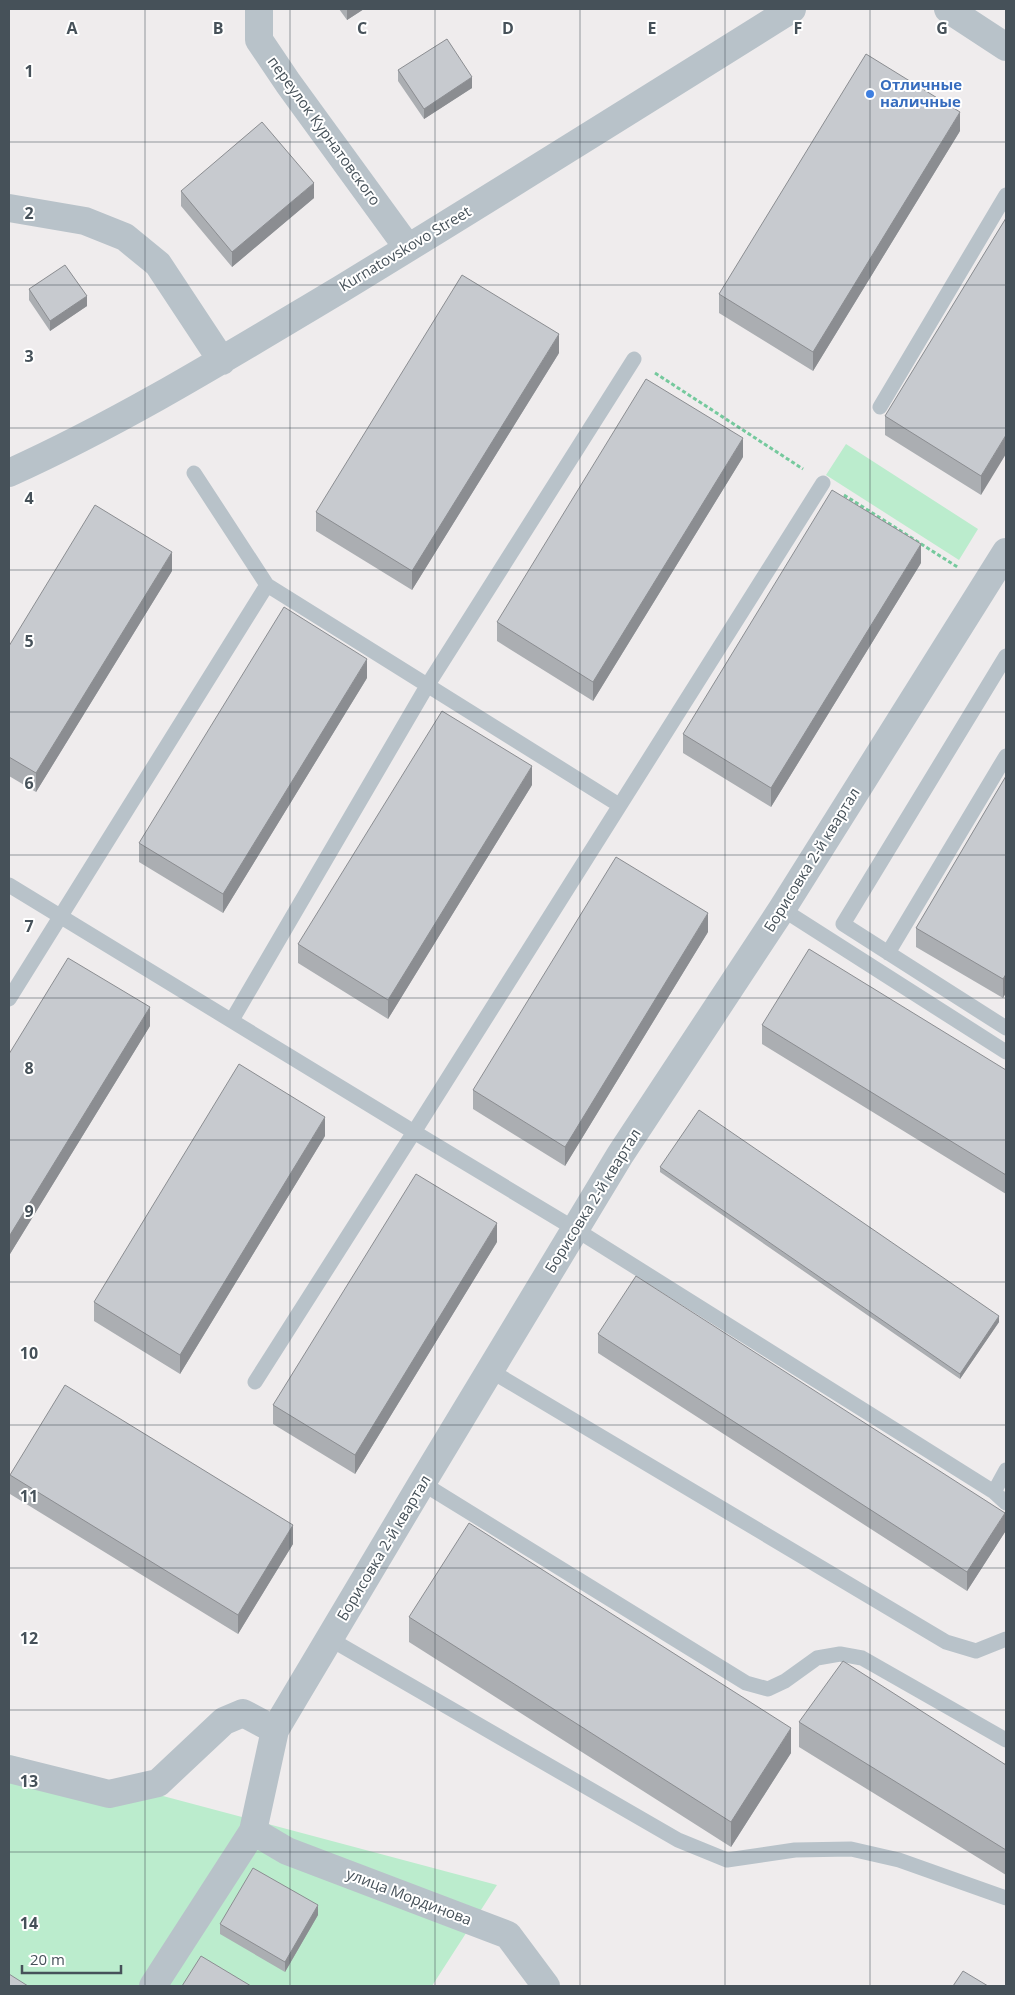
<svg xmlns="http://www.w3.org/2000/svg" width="1015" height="1995" font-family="'Open Sans',sans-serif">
  <rect width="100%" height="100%" fill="#efeced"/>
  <path fill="#bbeccd" d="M846,444L978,529L959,560L826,475Z
    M9,1755L497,1885L432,1986H9Z"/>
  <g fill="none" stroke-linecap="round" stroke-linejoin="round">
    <path stroke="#75c99d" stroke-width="3" stroke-dasharray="4 2.5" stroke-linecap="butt" d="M655,373L803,469
      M844,495L959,568"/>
    <path stroke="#b8c2c9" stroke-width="15" d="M880,407L1006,195
      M194,473L267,585L619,805
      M1006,656L843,924L1006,1028
      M9,885L414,1132L823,483
      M782,909L1006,1052
      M888,953L1006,756
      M9,999L267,585
      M232,1020L427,686L634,359
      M491,1371L946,1642L976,1651L1006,1639
      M255,1382L414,1132L575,1229L994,1492L1006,1503
      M422,1483L746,1683L768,1689L785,1681L817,1658L840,1654L862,1658L1006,1740
      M994,1492L1006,1470
      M330,1639L678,1840L727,1860L795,1850L851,1849L899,1860L1006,1898"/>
    <path stroke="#b8c2c9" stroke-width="28" d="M259,9V40L288,83L408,248
      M948,9L1006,47
      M9,208L85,221L125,237L158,264L222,361
      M9,473C124,421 232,354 341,289C492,197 642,103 792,9
      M9,1769L109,1794L158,1783L224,1721L243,1713L275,1730
      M253,1831L287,1851L508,1935L546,1986
      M153,1986L253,1831L275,1730L422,1483L620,1155L782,909L1006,552"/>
  </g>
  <path fill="#abaeb2" d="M339,9H364L347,20Z
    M398,70L472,88L424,119L398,81Z
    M960,131L813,371L719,313V294Z
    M181,191L314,198L232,267L181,206Z
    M1006,218L981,495L885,435V416Z
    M29,289L87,306L50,331L29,300Z
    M559,353L412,590L316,531V512Z
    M743,457L593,701L497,641V622Z
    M921,563L771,807L683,753V734Z
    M172,571L36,792L9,776V646Z
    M367,678L223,913L139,862V843Z
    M1006,776L1003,998L916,947V928Z
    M532,785L388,1019L298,963V944Z
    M708,932L565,1166L473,1109V1090Z
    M762,1025L1006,1070V1194L762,1044Z
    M150,1026L10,1254L9,1253V1054Z
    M325,1136L180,1374L94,1321V1302Z
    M660,1167L999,1322L960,1379L660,1172Z
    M497,1242L355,1474L273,1424V1405Z
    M598,1334L1005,1532L967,1591L598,1353Z
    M10,1475L293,1544L238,1634L10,1494Z
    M409,1617L791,1753L731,1847L409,1642Z
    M799,1722L1006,1765V1875L799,1747Z
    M318,1915L285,1972L220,1934V1924Z"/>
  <path fill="#8b8d91" d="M349,9H364L347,20V10Z
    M472,77V88L424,119V109Z
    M960,112V131L813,371V352Z
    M314,183V198L232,267V252Z
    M87,296V306L50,331V321Z
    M559,334V353L412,590V571Z
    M1006,435V454L981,495V476Z
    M743,438V457L593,701V682Z
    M921,544V563L771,807V788Z
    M172,552V571L36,792V773Z
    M367,659V678L223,913V894Z
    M532,766V785L388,1019V1000Z
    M708,913V932L565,1166V1147Z
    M1006,974V993L1003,998V979Z
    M150,1007V1026L10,1254V1235Z
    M325,1117V1136L180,1374V1355Z
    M497,1223V1242L355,1474V1455Z
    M999,1316V1322L960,1379V1374Z
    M1005,1513V1532L967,1591V1572Z
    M293,1525V1544L238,1634V1615Z
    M791,1728V1753L731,1847V1822Z
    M318,1905V1915L285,1972V1962Z"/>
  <path fill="#c7cacf" stroke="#8b8d91" d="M447,39L472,77L424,109L398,70Z
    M866,54L960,112L813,352L719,294Z
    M262,122L314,183L232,252L181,191Z
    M1006,218V435L981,476L885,416Z
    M65,265L87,296L50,321L29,289Z
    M462,275L559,334L412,571L316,512Z
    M646,379L743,438L593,682L497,622Z
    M832,490L921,544L771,788L683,734Z
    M95,505L172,552L36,773L9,757V646Z
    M284,607L367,659L223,894L139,843Z
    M442,711L532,766L388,1000L298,944Z
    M1006,776V974L1003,979L916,928Z
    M616,857L708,913L565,1147L473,1090Z
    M809,949L1006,1070V1175L762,1025Z
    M68,958L150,1007L10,1235L9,1234V1054Z
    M239,1064L325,1117L180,1355L94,1302Z
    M699,1110L999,1316L960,1374L660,1167Z
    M416,1174L497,1223L355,1455L273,1405Z
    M636,1276L1005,1513L967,1572L598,1334Z
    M65,1385L293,1525L238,1615L10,1475Z
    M469,1523L791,1728L731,1822L409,1617Z
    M843,1661L1006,1765V1850L799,1722Z
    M253,1868L318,1905L285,1962L220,1924Z
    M201,1956L251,1986H182Z
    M963,1971L988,1986H953Z
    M9,1974L28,1986H9Z"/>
  <path fill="none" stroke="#465159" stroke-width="1" stroke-opacity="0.55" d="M145,9V1986M290,9V1986M435,9V1986M580,9V1986M725,9V1986M870,9V1986M9,142H1006M9,285H1006M9,428H1006M9,570H1006M9,712H1006M9,855H1006M9,998H1006M9,1140H1006M9,1282H1006M9,1425H1006M9,1568H1006M9,1710H1006M9,1852H1006"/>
  <circle fill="#3f7fe0" stroke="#fff" stroke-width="2" cx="870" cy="94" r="5"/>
  <g text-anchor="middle" stroke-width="4" stroke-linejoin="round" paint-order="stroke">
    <g font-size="15" font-weight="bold" fill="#366cbe" stroke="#fff" text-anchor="start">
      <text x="880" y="90">Отличные<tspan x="880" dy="17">наличные</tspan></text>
    </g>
    <g font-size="15" fill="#465159" stroke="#fff">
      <text transform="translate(324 131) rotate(54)" y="5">переулок Курнатовского</text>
      <text transform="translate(405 249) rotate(-31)" y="5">Kurnatovskovo Street</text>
      <text transform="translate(812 860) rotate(-58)" y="5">Борисовка 2-й квартал</text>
      <text transform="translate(593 1201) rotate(-58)" y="5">Борисовка 2-й квартал</text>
      <text transform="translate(384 1548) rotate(-59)" y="5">Борисовка 2-й квартал</text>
      <text transform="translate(409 1897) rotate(21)" y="5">улица Мординова</text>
    </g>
  </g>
  <g font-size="16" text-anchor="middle" font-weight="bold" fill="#465159" stroke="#fff" stroke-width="4" stroke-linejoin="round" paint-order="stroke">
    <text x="72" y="34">A</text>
    <text x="218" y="34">B</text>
    <text x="362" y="34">C</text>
    <text x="508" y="34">D</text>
    <text x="652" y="34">E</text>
    <text x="798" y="34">F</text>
    <text x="942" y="34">G</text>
    <text x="29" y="77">1</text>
    <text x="29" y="219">2</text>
    <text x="29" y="362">3</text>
    <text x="29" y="504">4</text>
    <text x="29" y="647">5</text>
    <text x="29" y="789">6</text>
    <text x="29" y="932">7</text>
    <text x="29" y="1074">8</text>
    <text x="29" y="1217">9</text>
    <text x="29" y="1359">10</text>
    <text x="29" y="1502">11</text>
    <text x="29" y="1644">12</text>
    <text x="29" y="1787">13</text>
    <text x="29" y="1929">14</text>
  </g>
  <rect width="1015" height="1995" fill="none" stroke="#465159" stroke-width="20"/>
  <path d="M22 1965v8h99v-8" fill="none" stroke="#465159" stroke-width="2.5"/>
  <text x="30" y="1965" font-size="15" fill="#465159" stroke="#ffffff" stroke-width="4" paint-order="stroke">20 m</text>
</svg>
